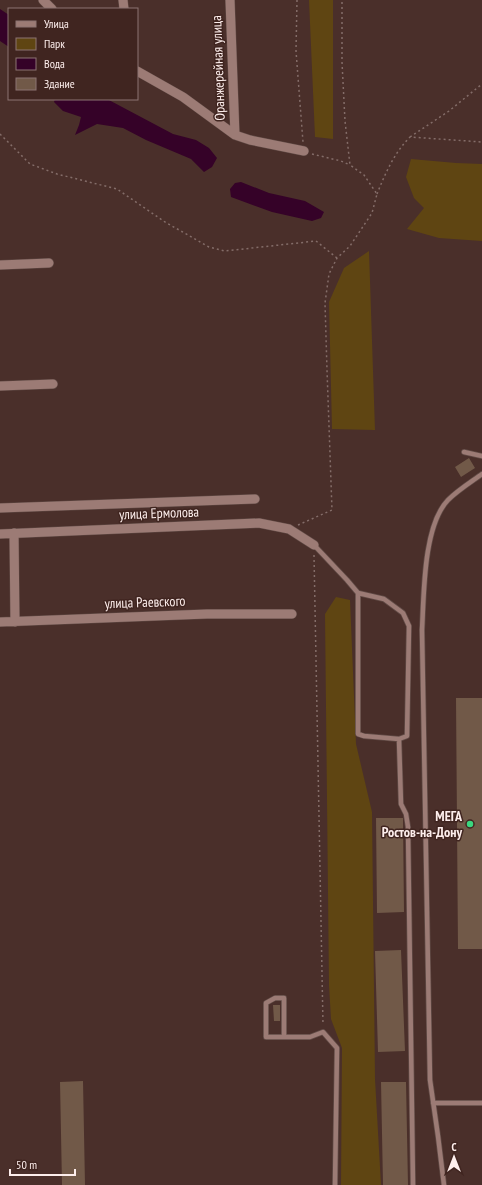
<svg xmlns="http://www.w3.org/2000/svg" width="482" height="1185" font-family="'PT Sans Narrow',sans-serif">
  <rect width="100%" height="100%" fill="#4a2f2a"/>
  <path fill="#5f4512" d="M309,0H333V139L315,137Z
    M411,159L456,163L482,164V241L439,238L407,229L424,208L414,198L406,177Z
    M369,251L375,430L332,429L329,302L344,268Z
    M336,597L350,600L356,744L372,812L375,1079L381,1185H341L342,1048L331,1019L329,985L325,614Z"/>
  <path fill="#350228" d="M0,9L9,15V47L0,41Z
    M55,99H107L173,134L196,140L209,148L217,158L212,167L204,172L191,159L146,140L123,128L97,124L75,135L79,125L81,117L63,111L54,102Z
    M241,182L269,193L305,201L324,212L321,218L312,221L272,212L231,197L230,189L235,183Z"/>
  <path fill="#715948" d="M469,458L475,468L461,477L455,467Z
    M456,698H482V949H458Z
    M376,818H403L404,912L377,913Z
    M401,950L405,1051L378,1052L375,951Z
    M273,1005H280V1021H274Z
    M83,1081L85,1185H62L60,1082Z
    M381,1082H406L408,1185H383Z"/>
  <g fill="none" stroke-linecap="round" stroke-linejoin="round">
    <defs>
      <path id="lane" d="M464,452L482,456
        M314,545L347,580L358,593L384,599L403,613L409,626L407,736L399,739L401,804L406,814L408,827L413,1185
        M358,593V734L364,736L399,739
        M284,1037V998H275L266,1003V1037H310L323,1032L337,1048L335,1185
        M433,1103H482
        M444,1185L438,1136L430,1080L422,630C424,595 423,526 448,500C458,490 471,482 482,474"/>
      <path id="street" d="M43,0L52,9
        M123,0L124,9
        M230,0L235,135
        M137,71L183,97L235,135L250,140L304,151
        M0,265L49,263
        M0,386L53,384
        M0,508L255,499
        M14,533L15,622
        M0,534L259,523L289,529L314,545
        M0,622L207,614H292"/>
    </defs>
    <use href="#lane" stroke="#614b46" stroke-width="6"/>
    <use href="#street" stroke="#614b46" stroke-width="10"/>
    <path stroke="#846d69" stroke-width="1.5" stroke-dasharray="2 3" stroke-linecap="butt" d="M297,0L296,51L303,142
      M0,134L30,164L57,174L117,189L165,222L209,247L225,251L316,241L337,258
      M410,137L449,111L482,84
      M312,154L341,161L350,165
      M377,194C385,174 394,153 410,137L482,142
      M298,525L332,510L327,370L325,303L329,274L337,258L350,246L372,213L377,194L364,175L350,165L345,121L342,62V0
      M314,555L323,1025"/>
    <use href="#lane" stroke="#9c7b75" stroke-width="4.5"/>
    <use href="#street" stroke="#9c7b75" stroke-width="9"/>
  </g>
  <circle fill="#3ad77f" stroke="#402520" stroke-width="1.5" cx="470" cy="824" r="4"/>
  <g text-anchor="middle" stroke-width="3" stroke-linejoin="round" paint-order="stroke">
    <g font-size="14" fill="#fdeeec" stroke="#402520">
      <text transform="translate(218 68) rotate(-92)" y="5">Оранжерейная улица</text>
      <text transform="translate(159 513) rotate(-2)" y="5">улица Ермолова</text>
      <text transform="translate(145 602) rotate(-2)" y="5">улица Раевского</text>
    </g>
    <g font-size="14" font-weight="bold" fill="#fdeeec" stroke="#402520" text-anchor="end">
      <text x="462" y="821">МЕГА<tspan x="462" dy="16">Ростов-на-Дону</tspan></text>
    </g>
  </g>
  <rect x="8" y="8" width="130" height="92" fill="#402520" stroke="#8c7572"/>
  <rect x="16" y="21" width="20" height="6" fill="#9c7b75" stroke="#8c7572"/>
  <text x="44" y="28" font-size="12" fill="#fdeeec">Улица</text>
  <rect x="16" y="38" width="20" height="12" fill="#5f4512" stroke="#8c7572"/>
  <text x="44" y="48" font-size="12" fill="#fdeeec">Парк</text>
  <rect x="16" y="58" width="20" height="12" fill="#350228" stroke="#8c7572"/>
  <text x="44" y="68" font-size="12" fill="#fdeeec">Вода</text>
  <rect x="16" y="78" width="20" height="12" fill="#715948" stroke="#8c7572"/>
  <text x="44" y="88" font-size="12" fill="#fdeeec">Здание</text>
  <g transform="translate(454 1157)" stroke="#402520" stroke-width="3" paint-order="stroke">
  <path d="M0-3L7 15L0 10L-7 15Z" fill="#fdeeec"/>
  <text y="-6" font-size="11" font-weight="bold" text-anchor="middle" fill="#fdeeec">С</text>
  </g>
  <path d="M10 1169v6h65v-6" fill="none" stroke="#fdeeec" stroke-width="2"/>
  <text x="16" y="1169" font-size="12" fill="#fdeeec" stroke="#402520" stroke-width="3" paint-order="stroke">50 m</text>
</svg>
